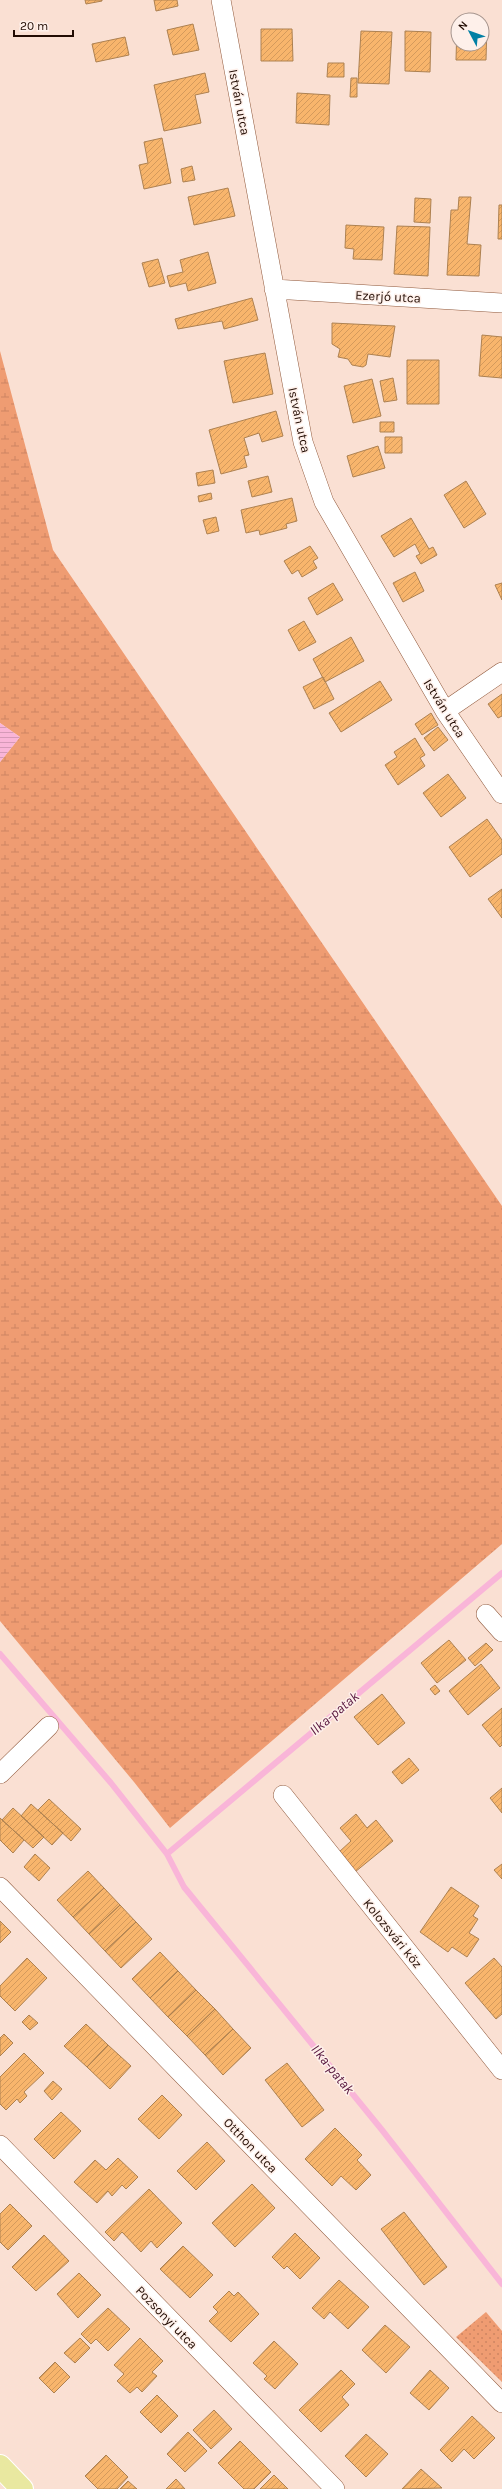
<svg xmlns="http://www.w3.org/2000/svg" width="502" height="2489" font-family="Karla,sans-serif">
  <defs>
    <pattern id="wetland-marsh" width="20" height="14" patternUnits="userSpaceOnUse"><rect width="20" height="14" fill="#ef9c72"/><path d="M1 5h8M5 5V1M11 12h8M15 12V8" fill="none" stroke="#cd8561"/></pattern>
    <pattern id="park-dots" width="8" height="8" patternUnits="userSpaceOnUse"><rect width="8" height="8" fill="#ef9c72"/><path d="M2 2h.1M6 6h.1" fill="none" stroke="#cd8561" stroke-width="1.8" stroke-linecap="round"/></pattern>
    <pattern id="water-rules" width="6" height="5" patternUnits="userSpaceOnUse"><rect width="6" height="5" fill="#f9b5d8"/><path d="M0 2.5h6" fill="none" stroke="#d59ab8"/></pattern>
    <pattern id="building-hatch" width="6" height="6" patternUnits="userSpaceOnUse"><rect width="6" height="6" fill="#f8b56c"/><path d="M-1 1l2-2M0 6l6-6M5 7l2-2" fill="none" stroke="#d49a5c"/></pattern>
  </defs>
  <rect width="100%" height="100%" fill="#fae0d3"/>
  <path fill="url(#wetland-marsh)" d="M0,351L53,550L502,1206V1544L170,1828L134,1782L0,1621V762L20,737L0,723Z"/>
  <path fill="url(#park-dots)" d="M486,2312L502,2331V2382L456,2337Z"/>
  <path fill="url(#water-rules)" d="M0,723L20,737L0,762Z"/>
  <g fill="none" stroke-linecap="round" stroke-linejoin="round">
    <path stroke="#f9b5d8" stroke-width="6" d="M0,1654L111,1783L167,1854L184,1887L382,2130L502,2284
      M167,1854L502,1573"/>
  </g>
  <path fill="url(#building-hatch)" stroke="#ad8151" d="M85,0H102V1L86,4Z
    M154,0H177L178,6L156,11Z
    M193,24L199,50L173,55L167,30Z
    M457,24L458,44H482V24H487L486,60H456Z
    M261,29H292L293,61H261Z
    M361,31L392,32L389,84L358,83Z
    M405,31L431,32L430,72L405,71Z
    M125,37L129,55L96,62L92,44Z
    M328,63H344V77H327Z
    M205,73L209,92L195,95L201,123L164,131L154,85Z
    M351,78H357V97H350Z
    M297,93L330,95L329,125L296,123Z
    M162,138L171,183L144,189L139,165L148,163L144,142Z
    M192,166L195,180L183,182L181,169Z
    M228,188L235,216L194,225L188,197Z
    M459,197H471L467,244L481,245L479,276L447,275L451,210H458Z
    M415,198L431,199L430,223L414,222Z
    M499,205H502V239H498Z
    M346,225L384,227L382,260L353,259L354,249L345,248Z
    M397,226L430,227L428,276L394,274Z
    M208,252L216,283L188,291L186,283L170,287L167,276L183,272L180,260Z
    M158,259L165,283L149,287L142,263Z
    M252,298L258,320L224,329L222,321L178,329L175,319Z
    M332,323L395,326L390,357L368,354L366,365L363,367L352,365L348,359L338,357L340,349L332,344Z
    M482,335L502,337V378L479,376Z
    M265,353L273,394L233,403L224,361Z
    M407,360H439V404H407Z
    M393,378L397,400L384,402L380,381Z
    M372,379L381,416L353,423L344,386Z
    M276,411L283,436L262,442L259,433L244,438L249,455L244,456L247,467L221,474L209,430Z
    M380,422H394V432H380Z
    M385,437H402V453H385Z
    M378,446L385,468L353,477L347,456Z
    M213,470L215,483L198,486L196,473Z
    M268,476L272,492L252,497L248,481Z
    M466,481L486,514L464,528L444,495Z
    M211,493L212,499L199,502L198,496Z
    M292,498L297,521L286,524L287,528L260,535L259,530L246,533L241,510Z
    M216,517L219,531L207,534L203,520Z
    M411,518L429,549L433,547L437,555L421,564L416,556L420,554L415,544L394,557L381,536Z
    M310,546L318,558L313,561L317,568L302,577L298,570L292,574L284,561Z
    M415,572L424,591L403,602L393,583Z
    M333,583L343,600L317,615L308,598Z
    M502,583V600L495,585Z
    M304,621L316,642L299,651L288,630Z
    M351,637L364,661L325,682L313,659Z
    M323,677L334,699L314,709L303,687Z
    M380,681L392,700L341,732L329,713Z
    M502,694V716L498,718L488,704Z
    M431,713L438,725L422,735L415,724Z
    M438,727L448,740L434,751L424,738Z
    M415,738L425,755L420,758L425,766L398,785L385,765L397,757L394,752Z
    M448,774L466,798L441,817L423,793Z
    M487,819L502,840V854L470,877L449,847Z
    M502,889V918L488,899Z
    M449,1640L466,1660L437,1683L421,1663Z
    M486,1643L493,1650L475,1666L468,1658Z
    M481,1664L500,1688L468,1715L449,1691Z
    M435,1685L440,1691L435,1695L430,1689Z
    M382,1694L405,1723L378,1745L354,1717Z
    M502,1708V1745L500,1747L482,1725Z
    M409,1758L419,1770L402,1784L392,1772Z
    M502,1788V1813L490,1798Z
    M49,1799L81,1829L71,1841L38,1810Z
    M31,1804L63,1833L52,1845L21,1816Z
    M13,1808L44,1837L33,1848L2,1820Z
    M356,1814L367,1828L376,1820L393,1841L355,1872L339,1852L351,1841L340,1828Z
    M0,1818L24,1840L13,1853L0,1840Z
    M35,1854L50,1868L39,1881L24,1867Z
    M502,1864V1879L494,1870Z
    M88,1871L104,1888L73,1917L57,1900Z
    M451,1887L479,1906L473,1916L478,1919L469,1933L479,1939L467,1957L452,1947L448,1952L420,1932Z
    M104,1888L120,1905L89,1934L73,1917Z
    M120,1905L136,1922L105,1951L89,1934Z
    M0,1921L11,1932L0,1943Z
    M136,1922L152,1939L121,1968L105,1951Z
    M160,1952L178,1971L150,1998L132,1979Z
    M27,1958L47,1978L15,2011L0,1996V1986Z
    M494,1958L502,1967V2014L496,2019L465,1983Z
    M178,1971L196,1990L168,2017L150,1998Z
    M196,1990L215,2009L187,2036L168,2017Z
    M215,2009L233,2029L205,2055L187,2036Z
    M29,2015L38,2023L30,2030L22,2022Z
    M86,2024L108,2045L87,2067L64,2046Z
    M233,2029L251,2048L223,2075L205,2055Z
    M4,2034L13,2043L0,2056V2038Z
    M108,2045L131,2066L110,2089L87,2067Z
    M24,2053L44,2073L24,2092L27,2096L20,2103L17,2099L6,2110L0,2104V2077Z
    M287,2063L324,2110L302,2127L265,2080Z
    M53,2081L62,2089L52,2100L44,2091Z
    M162,2095L182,2115L159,2139L138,2119Z
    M61,2112L81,2131L54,2159L34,2139Z
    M335,2128L362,2155L357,2160L371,2175L356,2190L341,2176L332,2186L305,2159Z
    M207,2142L225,2161L196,2190L177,2171Z
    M118,2158L138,2177L126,2189L122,2185L112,2196L108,2191L97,2203L74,2182L95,2160L106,2170Z
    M252,2184L275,2208L235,2247L212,2223Z
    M149,2189L182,2223L157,2248L151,2241L141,2252L122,2232L114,2241L105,2232Z
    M10,2204L32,2226L8,2250L0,2242V2214Z
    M404,2212L447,2267L424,2285L381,2229Z
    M295,2233L320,2258L300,2279L287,2266L284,2269L272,2257Z
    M44,2235L69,2261L36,2291L12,2267Z
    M183,2246L213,2275L190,2298L160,2269Z
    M79,2273L101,2295L78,2318L57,2294Z
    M339,2280L369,2307L348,2329L330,2312L324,2319L312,2308Z
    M229,2291L234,2296L238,2292L259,2314L231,2342L209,2321L218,2312L213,2307Z
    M108,2308L130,2329L108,2351L96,2339L91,2344L81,2334Z
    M385,2325L410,2347L386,2373L362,2350Z
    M80,2338L90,2348L75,2363L64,2353Z
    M140,2338L163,2361L152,2372L157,2376L142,2392L137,2387L130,2393L117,2381L124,2374L114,2365Z
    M274,2341L298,2364L275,2389L264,2379L267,2376L253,2363Z
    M55,2362L70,2377L54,2393L39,2378Z
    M341,2370L355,2384L342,2397L349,2405L321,2432L299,2410Z
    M430,2370L449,2388L429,2410L410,2393Z
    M157,2395L178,2416L161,2433L140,2412Z
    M214,2410L232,2429L211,2449L193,2430Z
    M472,2416L495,2438L474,2459L464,2449L452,2462L440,2450Z
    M188,2432L207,2451L185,2472L167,2454Z
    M366,2434L388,2454L366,2477L345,2456Z
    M240,2441L271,2472L254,2489H244L218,2463Z
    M106,2455L128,2477L117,2489H98L85,2476Z
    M421,2469L442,2488L402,2489Z
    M274,2475L288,2489H260Z
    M176,2479L185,2489H166Z
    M128,2481L137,2489H120Z"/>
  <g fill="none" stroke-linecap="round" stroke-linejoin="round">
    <defs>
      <path id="minor" d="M221,0L303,442L324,502L445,711L502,794
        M274,289L502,303
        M445,711L502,672
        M486,1614L502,1632
        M0,1774L49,1726
        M283,1795L502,2070
        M0,1887L502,2403
        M0,2145L335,2489"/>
      <path id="primary" d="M0,2466L22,2489"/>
    </defs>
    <use href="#minor" stroke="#90593c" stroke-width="20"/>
    <use href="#primary" stroke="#fff" stroke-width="24"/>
    <use href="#minor" stroke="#fff" stroke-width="19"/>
    <use href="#primary" stroke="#e9e8a0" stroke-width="22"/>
  </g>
  <g text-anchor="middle" stroke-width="3" stroke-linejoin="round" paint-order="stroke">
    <g font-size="13" fill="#220c03" stroke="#fef0ea">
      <text transform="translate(240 102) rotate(79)" y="5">István utca</text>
      <text transform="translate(388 296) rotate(3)" y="5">Ezerjó utca</text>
      <text transform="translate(300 420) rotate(78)" y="5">István utca</text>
      <text transform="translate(445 708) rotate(58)" y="5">István utca</text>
      <text transform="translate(393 1933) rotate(51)" y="5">Kolozsvári köz</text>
      <text transform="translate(251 2145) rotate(46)" y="5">Otthon utca</text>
      <text transform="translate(167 2317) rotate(46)" y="5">Pozsonyi utca</text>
    </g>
    <g font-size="14" font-style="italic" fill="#56143c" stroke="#fef0ea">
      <text transform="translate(334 1713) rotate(-40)" y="5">Ilka-patak</text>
      <text transform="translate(333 2069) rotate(51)" y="5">Ilka-patak</text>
    </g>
  </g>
  <g transform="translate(470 32) rotate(311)"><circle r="19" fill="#fef0ea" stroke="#a6958e"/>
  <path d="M0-3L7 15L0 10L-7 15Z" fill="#0280a5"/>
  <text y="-6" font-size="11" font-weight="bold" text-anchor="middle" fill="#220c03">N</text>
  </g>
  <path d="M14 30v6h59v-6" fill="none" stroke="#220c03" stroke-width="2"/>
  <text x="20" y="30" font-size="12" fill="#220c03" stroke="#fef0ea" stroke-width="3" paint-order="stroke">20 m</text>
</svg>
